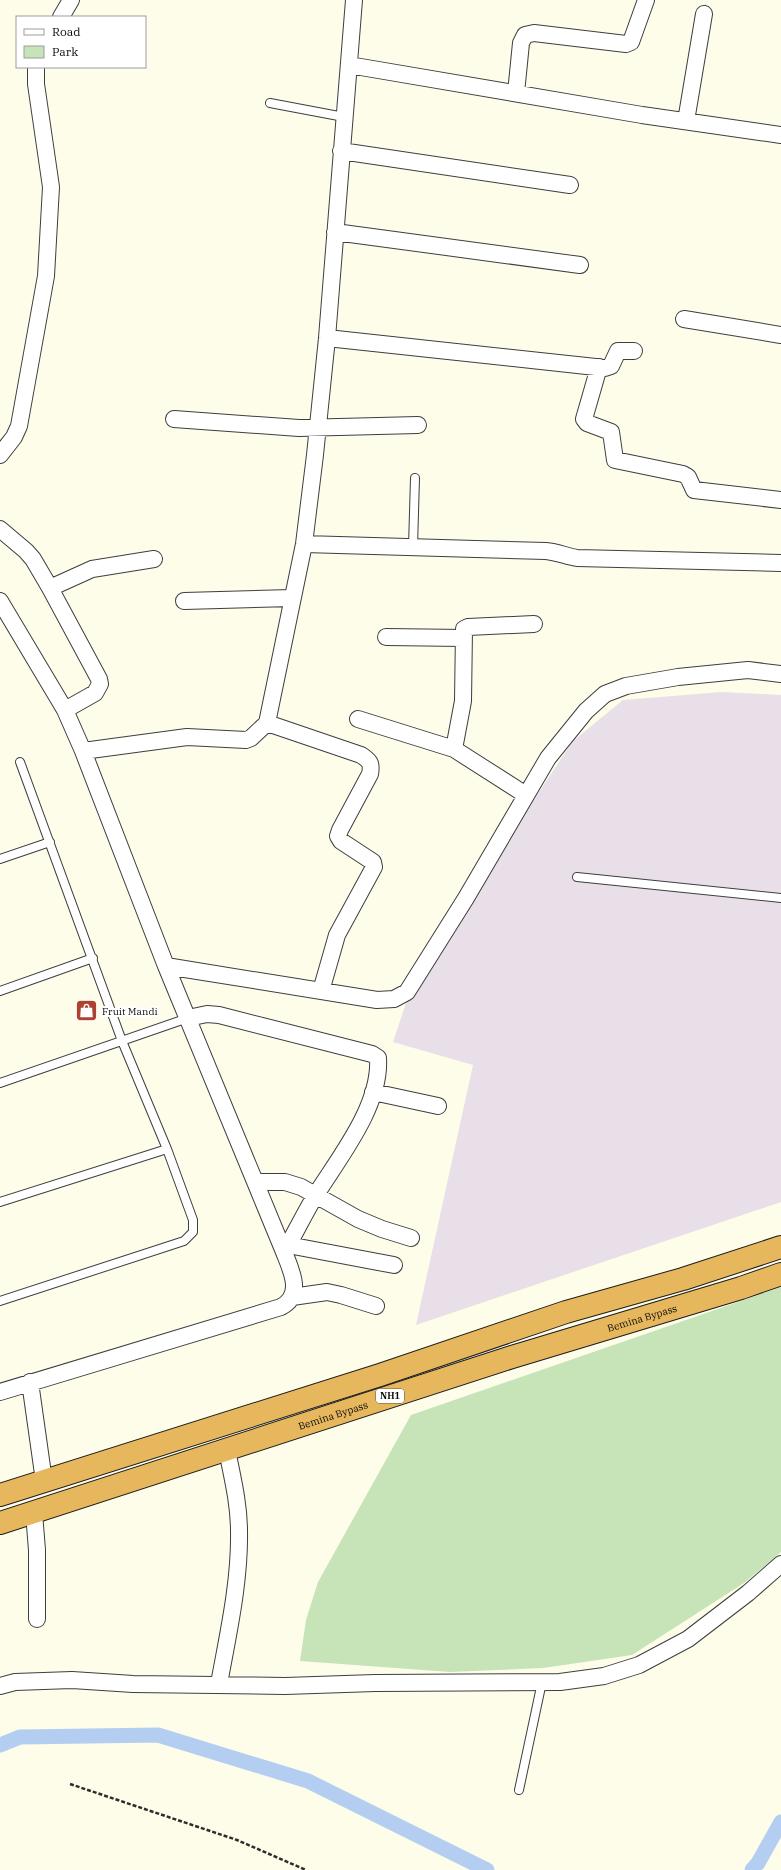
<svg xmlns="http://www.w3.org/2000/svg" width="781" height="1870" font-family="'IBM Plex Serif',serif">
  <rect width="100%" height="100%" fill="#fdfdea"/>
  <path fill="#e9dfe8" d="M722,692L781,695V1202L416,1325L473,1065L393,1042L414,979L573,741L623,700Z"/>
  <path fill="#c6e4b7" d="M781,1287V1552L744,1583L632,1655L543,1668L450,1672L300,1661L306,1620L318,1582L411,1415Z"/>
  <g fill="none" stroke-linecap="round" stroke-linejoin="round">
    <path stroke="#b3cef0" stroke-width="15" d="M0,1745L20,1737L158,1735L308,1781L487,1870
      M752,1870L758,1863L781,1822"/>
    <defs>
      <path id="lane" d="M270,103L344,117
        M413,547L415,478
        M0,859L50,842
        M577,877L781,898
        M0,991L93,958
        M0,1083L188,1018
        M0,1202L167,1149
        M0,1301L184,1241L193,1232V1220L167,1149L122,1041L20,762
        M519,1790L542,1682"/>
      <path id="street" d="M61,17L71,0
        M349,65L642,115L781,135
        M516,93L521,43L525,35L534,33L626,44L631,42L646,0
        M686,121L704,14
        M341,151L570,185
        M335,232L580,265
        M684,319L781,335
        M327,338L605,368L611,366L618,351H634
        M599,367L584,419L587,423L611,432L615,460L683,474L688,477L694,490L781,500
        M174,419L299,428L418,425
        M0,455L14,437L19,426L46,276L51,187L36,84V67
        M0,529L26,551L33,559L50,588L99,679L100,684L95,693L65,710
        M304,544L546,551C557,552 566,556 577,558L781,563
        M50,588L92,569L154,559
        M0,601L65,710L83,751L166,966L284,1252C291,1270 304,1295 281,1307L0,1392
        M184,601L292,598
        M386,637L463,638
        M358,719L454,749L526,795
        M267,723L361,755C370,761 372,763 370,774L340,830L338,836L341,841L373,862L374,867L337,935L321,991
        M454,749L463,701L464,629L468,627L534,624
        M83,751L187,737L246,740L251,738L267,723L304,544L315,455L327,338L354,0
        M166,966L377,1000L394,999L407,992L466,898L548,758L586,711L605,694L626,686L678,677L748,670L781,674
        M188,1018L207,1014L219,1015L372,1054L378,1058C381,1105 341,1155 317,1193C305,1212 296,1232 284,1252
        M373,1092L438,1106
        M255,1182H285L301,1187L358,1219L382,1229L411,1238
        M288,1245L394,1265
        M292,1297L327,1292L341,1295L376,1306
        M30,1382L44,1481
        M34,1513L37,1550V1619
        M219,1684C228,1634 240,1582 239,1531C239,1503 232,1476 227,1450
        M0,1686L15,1682L72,1680L133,1684L285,1686L375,1683L560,1682L604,1676L639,1665L688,1639L748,1593L781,1564"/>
      <g id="highway">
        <path d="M0,1495L380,1375L566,1312L683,1279L781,1247"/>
        <path id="s1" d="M0,1523L512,1357L741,1288L781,1274"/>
      </g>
    </defs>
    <use href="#lane" stroke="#3e3e3e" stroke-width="10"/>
    <use href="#street" stroke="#3e3e3e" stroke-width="18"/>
    <use href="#highway" stroke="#1c1c1c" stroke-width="24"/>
    <path stroke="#2d2d2d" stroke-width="2.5" stroke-dasharray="4 2" stroke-linecap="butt" d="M70,1784L237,1840L306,1870"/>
    <use href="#lane" stroke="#fff" stroke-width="8"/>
    <use href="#street" stroke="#fff" stroke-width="16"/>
    <use href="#highway" stroke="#e7b75e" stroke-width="22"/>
  </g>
  <defs>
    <symbol id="shop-square" viewBox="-11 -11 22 22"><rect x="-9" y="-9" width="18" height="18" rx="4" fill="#ae4230" stroke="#fff"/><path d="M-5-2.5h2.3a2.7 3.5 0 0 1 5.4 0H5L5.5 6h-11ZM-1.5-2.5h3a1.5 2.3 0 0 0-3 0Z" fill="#fff"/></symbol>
  </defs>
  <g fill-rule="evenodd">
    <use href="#shop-square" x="74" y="998" width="25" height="25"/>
  </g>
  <g text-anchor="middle" stroke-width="4" stroke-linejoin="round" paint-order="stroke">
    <rect fill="#fff" stroke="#545454" stroke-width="1" x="376" y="1389" width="28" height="14" rx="3"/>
    <g font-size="9" font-weight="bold" fill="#0b0b0b">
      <text x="390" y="1399">NH1</text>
    </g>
    <g font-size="10" fill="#0b0b0b" stroke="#fff" text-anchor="start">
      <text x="102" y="1015">Fruit Mandi</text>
    </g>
    <g font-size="10" fill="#0b0b0b" stroke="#fff">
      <text dy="4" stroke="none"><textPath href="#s1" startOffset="674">Bemina Bypass</textPath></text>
      <text dy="4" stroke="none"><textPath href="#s1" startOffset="350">Bemina Bypass</textPath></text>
    </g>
  </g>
  <rect x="16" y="16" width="130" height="52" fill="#ffffff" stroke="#9d9d9d"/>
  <rect x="24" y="29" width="20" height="6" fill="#ffffff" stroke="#9d9d9d"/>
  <text x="52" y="36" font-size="12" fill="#0b0b0b">Road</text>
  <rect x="24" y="46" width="20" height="12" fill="#c6e4b7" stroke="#9d9d9d"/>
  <text x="52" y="56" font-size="12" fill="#0b0b0b">Park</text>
</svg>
